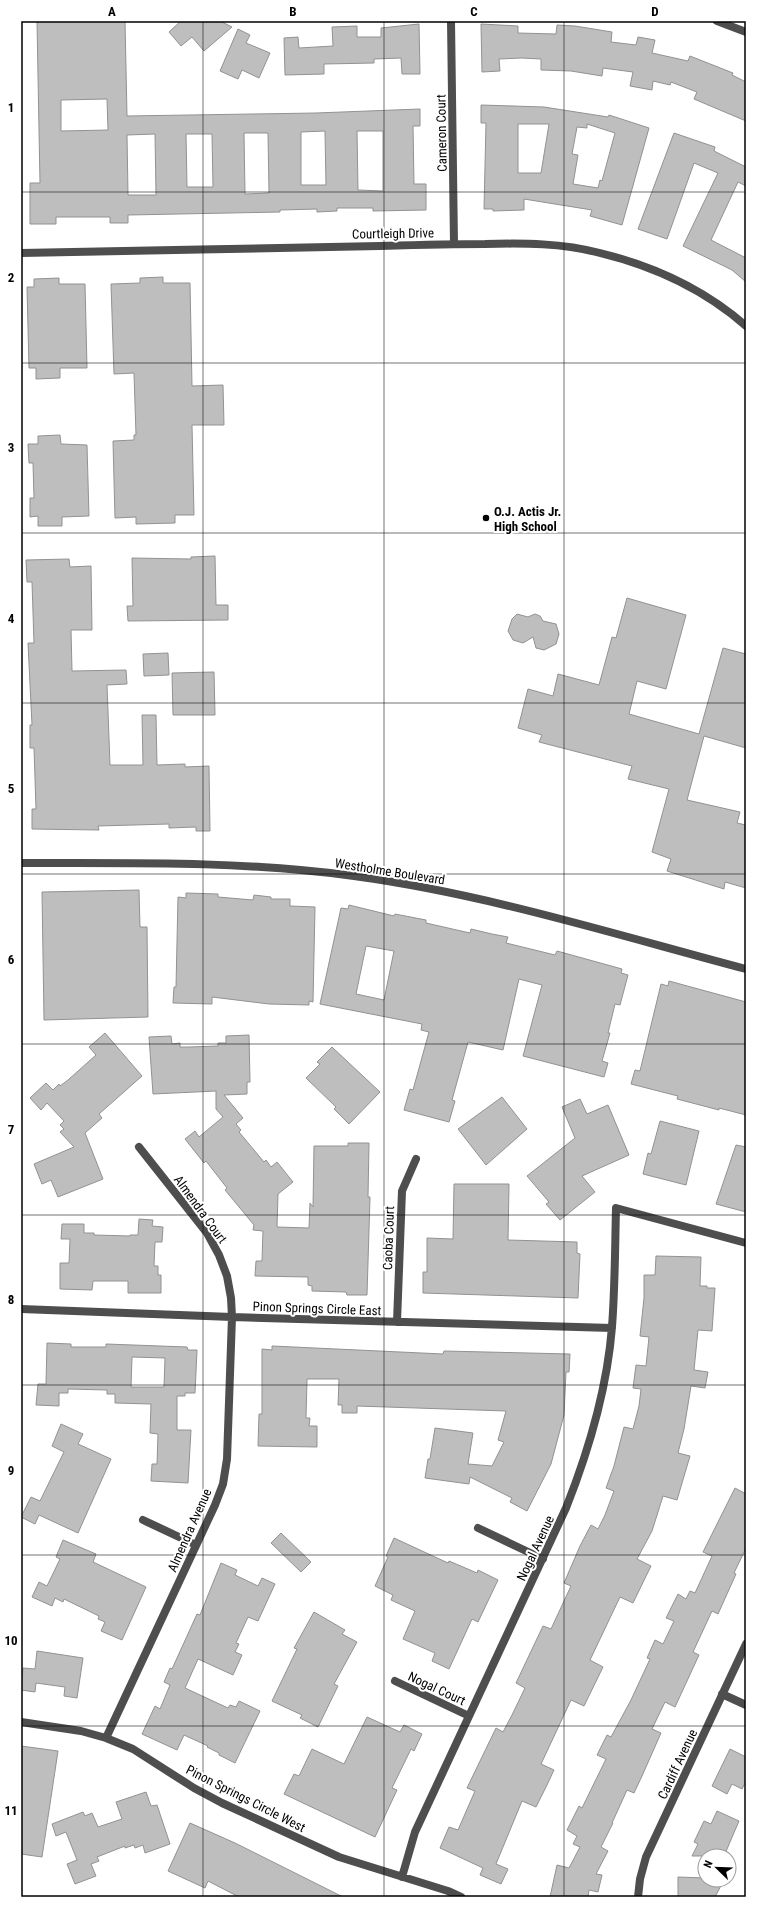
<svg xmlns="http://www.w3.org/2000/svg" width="767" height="1918" font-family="'Roboto Condensed',sans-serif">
  <rect width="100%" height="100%" fill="#fff"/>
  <path fill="#bebebe" stroke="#929292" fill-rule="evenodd" d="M37,21H125L127,116L316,113L420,109V126H413L414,184H426V210L373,211V208H337V211L317,212V209L280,210V212L128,215V223H110V217H56V224H30V183H40ZM107,99L108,130L61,131V100ZM325,131L326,185H301V132ZM357,131H383V191L358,190ZM244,133H268L269,193L245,194ZM155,134L156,195H128L127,135ZM186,134H212L213,187H187Z
    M181,21H220L232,27L204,51L192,37L181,46L169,32Z
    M419,24L420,74H402L401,58L374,59V63L324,64V74L285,75L284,38L298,37L299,48L333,46L332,27L357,26V37H381V28Z
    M481,24L518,26V33L556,34L557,25L575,26L612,32L611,42L636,45L638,37L655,40L652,53L688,61L690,56L733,73L732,75L746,82V121L694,99L697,92L671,82L670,85L653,81L652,90L630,86L633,72L603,68L602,76L571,71L541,70V59L522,58L499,59L500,71L482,72Z
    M238,29L250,35L246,43L270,53L259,78L242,70L238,79L220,71Z
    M481,105L544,107L608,117L609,115L649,128L622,225L590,216L592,210L524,199V210L493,211V209H484L486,123H481ZM518,124H549L541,173H518ZM587,124L615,133L602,181L600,180L598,188L573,184L578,155L572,154L577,127L587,128Z
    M674,133L715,147L714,151L746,167V186L738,182L711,240L746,258V282L732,270L683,246L718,173L694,163L667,239L638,229Z
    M163,277V283H190L192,386L223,385L224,425H192L194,515H175V523L136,524V517L115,518L113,441L134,440V435H136L134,373L114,374L111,284L140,283V278Z
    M59,278V284H85L87,368H60V378L36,379V368H29L27,287H34V279Z
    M60,435L61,444L87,445L89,516L62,517V526H38V516L30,517V498H34L33,463H29L28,444H38V436Z
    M215,556L216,605H228V620L128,621L127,606H133L132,558L191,559V557Z
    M69,559L70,567L91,566L92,630H71L72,671L126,670L127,684L107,685L110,765H143L142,715H156L157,765L185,764V767L209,766L210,831H196V827L169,828V824L98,826L99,830L32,829V809H36L34,748H30V725H32L28,643H34L32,582H27L26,560Z
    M627,598L686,615L666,689L637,681L629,714L699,734L723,648L746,654V748L704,736L687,800L740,812L737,823L746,825V888L725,882L724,889L667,871L671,859L652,852L669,789L628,779L632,766L539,742L542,735L518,728L528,689L553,696L558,674L599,685L612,637L616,638Z
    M517,614L528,617L535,614L540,616L543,621L556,624L559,634L556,644L544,650L536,648L533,637L523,643L513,640L508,631L512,619Z
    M168,653L169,675L144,676L143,654Z
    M214,672L215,715H173L172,673Z
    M139,890L140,927H147L148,1017L44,1020L42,892Z
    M186,893L218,894V897L253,900L254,895L271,897V899H290V906L315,907L313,1002L309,1001V1005L269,1004L212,997V1004L173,1003L174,987H176L178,897L186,898Z
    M349,905L394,916L395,914L426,920V923L470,933L471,929L492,934L508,937L506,943L555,955L557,951L622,969L621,973L628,975L620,1005L615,1004L608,1033H610L602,1061L608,1063L604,1077L523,1056L542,985L519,979L503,1050L468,1042L452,1100L455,1101L449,1122L404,1110L410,1089L413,1090L429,1032L421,1030L422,1024L320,1004L341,908L348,909ZM366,946L394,951L384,1000L356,994Z
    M669,981L746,1002V1115L719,1108V1110L677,1099L678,1096L631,1084L635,1070L640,1071L661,984L668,986Z
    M105,1033L142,1076L99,1114L102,1118L85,1133L103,1179L58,1197L51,1180L42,1184L34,1164L74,1147L60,1132L64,1129L60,1125L64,1121L47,1103L41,1110L30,1098L46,1083L53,1090L59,1084L60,1086L68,1080L96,1055L89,1047Z
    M249,1035L250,1082H247V1094L224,1095L243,1118L236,1124L241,1130L239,1132L264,1162L266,1160L271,1167L277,1162L293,1182L278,1194L277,1227L309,1228L310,1203L313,1207L314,1146H348V1143H369L368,1197H370L367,1295H347L346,1292L312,1291V1286L308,1285V1277L255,1276L256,1261H262L263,1231L253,1230L254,1225L225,1190L227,1188L206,1161L204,1163L185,1139L195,1131L199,1137L223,1117L216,1109V1091L153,1094L149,1037L171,1036L172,1044L180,1043V1047H189L218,1046V1043H226V1036Z
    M332,1047L380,1092L349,1124L334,1109L336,1107L306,1078L320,1064L317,1062Z
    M502,1097L527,1129L486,1165L458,1129Z
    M580,1099L587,1114L608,1105L629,1155L582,1176L595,1192L560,1220L546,1204L549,1202L527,1176L575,1138L562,1107Z
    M660,1121L699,1131L686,1185L643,1174L648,1153L651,1154Z
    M736,1145L746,1147V1212L716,1204Z
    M454,1184H509L508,1240L577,1242V1253L580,1254L578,1298L423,1293V1272H427V1238L453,1239Z
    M139,1219L153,1220L152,1226L163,1227L162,1242H155L154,1266H158V1275H161V1293H128V1281H93L92,1290L60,1289V1263H69L70,1239H61L62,1224H84V1233H94V1235L130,1236V1235H138Z
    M656,1256L701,1257L700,1286H707V1288H715L712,1331L698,1330L694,1370L708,1372L705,1388L691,1386L684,1429L678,1453L690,1456L677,1500L663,1496L652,1531L637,1559L651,1566L633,1603L620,1597L590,1660L603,1667L584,1706L571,1700L541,1764L554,1770L547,1785L536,1807L522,1801L496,1864L508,1869L501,1884L480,1875L483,1868L440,1848L449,1827L458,1830L475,1791L467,1788L496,1728L503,1732L512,1715L525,1688L516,1683L543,1626L551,1629L571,1586L564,1583L580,1546L591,1525L598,1529L605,1515L614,1491L606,1488L614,1466L624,1427L633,1429L639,1406L641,1389L633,1388L636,1365L646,1366L649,1337L640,1336L644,1298V1275H655Z
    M47,1343L71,1344V1347H106V1344L187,1347L188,1350H197L195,1393H185V1396H177V1430H191L188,1483L151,1481L152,1464H157L158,1434L150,1433L151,1404L115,1403V1394H107V1390L68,1389V1393H59V1406L36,1405L38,1384H46ZM132,1357L165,1358L164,1387H131Z
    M272,1346L443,1354L444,1351L570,1354L569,1372H566L564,1415L551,1464L527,1511L510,1502L512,1498L470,1477L469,1484L425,1478L428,1459H430L435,1428L473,1433L468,1464L492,1466L504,1442L498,1440L506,1411L357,1406V1413H342V1405H338L339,1379H307L306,1418H310L309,1426H317V1447L258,1446L259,1414H262V1349L272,1350Z
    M61,1424L83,1434L78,1444L111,1459L78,1533L39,1515L35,1524L21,1517L31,1497L40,1501L64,1452L52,1446Z
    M735,1488L746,1494V1548L734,1573L736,1574L718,1614L712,1611L693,1652L699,1655L675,1707L665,1702L652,1729L661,1733L642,1776L634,1793L627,1790L612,1823H613L601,1847L608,1851L596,1874L602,1875L598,1892L589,1890L588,1897H550L557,1865L569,1868L580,1847L573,1844L577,1836L567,1830L579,1806L582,1808L606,1759L597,1755L607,1735L611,1737L631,1700L650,1659L647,1658L655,1640L663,1644L674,1621L666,1618L678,1594L686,1599L690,1591L695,1593L712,1556L703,1552Z
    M281,1533L311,1562L301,1572L271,1543Z
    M394,1538L448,1563L449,1561L477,1573L478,1570L498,1580L478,1622L472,1619L449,1669L432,1661L435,1653L403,1639L415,1611L391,1600L393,1595L375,1586L388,1557L386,1556Z
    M63,1540L96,1554L93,1562L146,1587L122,1640L101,1631L105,1622L98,1619L99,1616L64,1599L63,1602L55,1598L52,1606L32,1597L39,1582L47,1586L60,1559L56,1557Z
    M221,1563L237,1570L235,1575L258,1586L262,1578L275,1584L258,1621L248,1617L236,1643L239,1644L235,1652L242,1655L233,1675L198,1659L185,1688L228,1708L230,1705L236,1707L239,1701L260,1711L235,1763L219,1755V1753L207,1747L208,1746L184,1735L177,1750L142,1734L155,1706L160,1709L170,1685L164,1682L170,1668L172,1669L197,1614L200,1615Z
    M314,1612L345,1630L342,1634L357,1642L334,1684L338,1686L318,1727L300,1718L302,1715L272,1701L297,1649L294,1648Z
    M37,1651L83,1658L77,1698L64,1696L65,1687L36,1683L35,1692L21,1690L23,1668L35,1669Z
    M367,1717L400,1732L404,1725L422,1734L414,1751L411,1749L392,1788L397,1790L375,1837L284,1794L294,1774L299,1776L312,1749L344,1764Z
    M21,1746L58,1751L42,1857L21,1854Z
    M730,1749L746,1757V1781L742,1789L732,1784L727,1794L712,1786Z
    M146,1792L151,1806L157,1805L170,1844L145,1853L143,1845L135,1848L134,1845L125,1848V1846L97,1857L99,1861L91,1864L96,1876L75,1884L67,1864L77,1860L66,1832L56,1836L52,1824L83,1812L85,1816L92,1813L98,1827L122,1819L116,1802Z
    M717,1811L739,1821L724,1856H692L698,1844L694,1842L704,1821L711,1824Z
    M190,1823L235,1843L343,1897H239L208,1881L205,1888L168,1871Z
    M678,1877L705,1878V1880H724L715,1897H678Z"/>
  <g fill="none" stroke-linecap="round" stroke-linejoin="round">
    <path stroke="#4e4e4e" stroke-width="8" d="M451,21L454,244
      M717,21L746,32
      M21,253C141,251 260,248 380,246C415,245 450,244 485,244C524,243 562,243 600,253C653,266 705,290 746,326
      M21,863C132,863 243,861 354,876C487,894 617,935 746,969
      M21,1309L232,1317L612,1328
      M397,1322L402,1191L416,1159
      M143,1520L196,1545
      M478,1528L543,1559
      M395,1681L469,1716
      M722,1694L746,1705
      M21,1722L81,1731L106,1738L133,1749L194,1788L222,1803L339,1857L448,1891L461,1897
      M106,1738L215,1505L223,1484L227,1459L232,1317L231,1298L227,1276L219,1255L207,1233L139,1147
      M402,1877L415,1832L566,1508C589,1450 607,1390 612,1327C615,1288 615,1248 616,1208L746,1243
      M638,1897L640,1879L646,1857L746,1644"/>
  </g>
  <path fill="none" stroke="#000" stroke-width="1" stroke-opacity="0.55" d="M203,21V1897M384,21V1897M564,21V1897M21,192H746M21,363H746M21,533H746M21,703H746M21,874H746M21,1044H746M21,1215H746M21,1385H746M21,1555H746M21,1726H746"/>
  <circle fill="#000" stroke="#fff" stroke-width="1.5" cx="486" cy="518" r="4"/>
  <g text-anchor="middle" stroke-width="4" stroke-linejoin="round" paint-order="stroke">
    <g font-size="13" fill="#000" stroke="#fff">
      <text transform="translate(441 133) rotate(-91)" y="5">Cameron Court</text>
      <text transform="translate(393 233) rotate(-1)" y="5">Courtleigh Drive</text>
      <text transform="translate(390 871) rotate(9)" y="5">Westholme Boulevard</text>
      <text transform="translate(201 1209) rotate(54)" y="5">Almendra Court</text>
      <text transform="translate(388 1238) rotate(-88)" y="5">Caoba Court</text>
      <text transform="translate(317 1308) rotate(2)" y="5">Pinon Springs Circle East</text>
      <text transform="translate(189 1530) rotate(-66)" y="5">Almendra Avenue</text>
      <text transform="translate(535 1548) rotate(-65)" y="5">Nogal Avenue</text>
      <text transform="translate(437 1688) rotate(25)" y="5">Nogal Court</text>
      <text transform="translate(677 1764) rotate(-65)" y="5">Cardiff Avenue</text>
      <text transform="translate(246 1798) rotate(27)" y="5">Pinon Springs Circle West</text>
    </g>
    <g font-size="13" font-weight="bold" fill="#000" stroke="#fff" text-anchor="start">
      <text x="494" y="516">O.J. Actis Jr.<tspan x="494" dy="15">High School</tspan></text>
    </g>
  </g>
  <rect width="767" height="1918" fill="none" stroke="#ffffff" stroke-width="44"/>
  <g transform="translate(717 1868) rotate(293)"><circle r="19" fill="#ffffff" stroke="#999999"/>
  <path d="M0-3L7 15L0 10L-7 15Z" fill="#000000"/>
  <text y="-6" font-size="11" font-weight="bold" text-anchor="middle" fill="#000000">N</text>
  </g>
  <rect x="22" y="22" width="723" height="1874" fill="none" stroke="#000" stroke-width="1.5"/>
  <g font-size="13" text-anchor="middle" font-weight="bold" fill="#000">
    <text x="112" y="16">A</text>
    <text x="293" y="16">B</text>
    <text x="474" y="16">C</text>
    <text x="655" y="16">D</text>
    <text x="11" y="112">1</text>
    <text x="11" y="282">2</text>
    <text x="11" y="452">3</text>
    <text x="11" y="623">4</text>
    <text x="11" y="793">5</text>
    <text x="11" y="964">6</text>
    <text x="11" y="1134">7</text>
    <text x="11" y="1304">8</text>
    <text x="11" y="1475">9</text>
    <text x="11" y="1645">10</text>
    <text x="11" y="1815">11</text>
  </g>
</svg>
